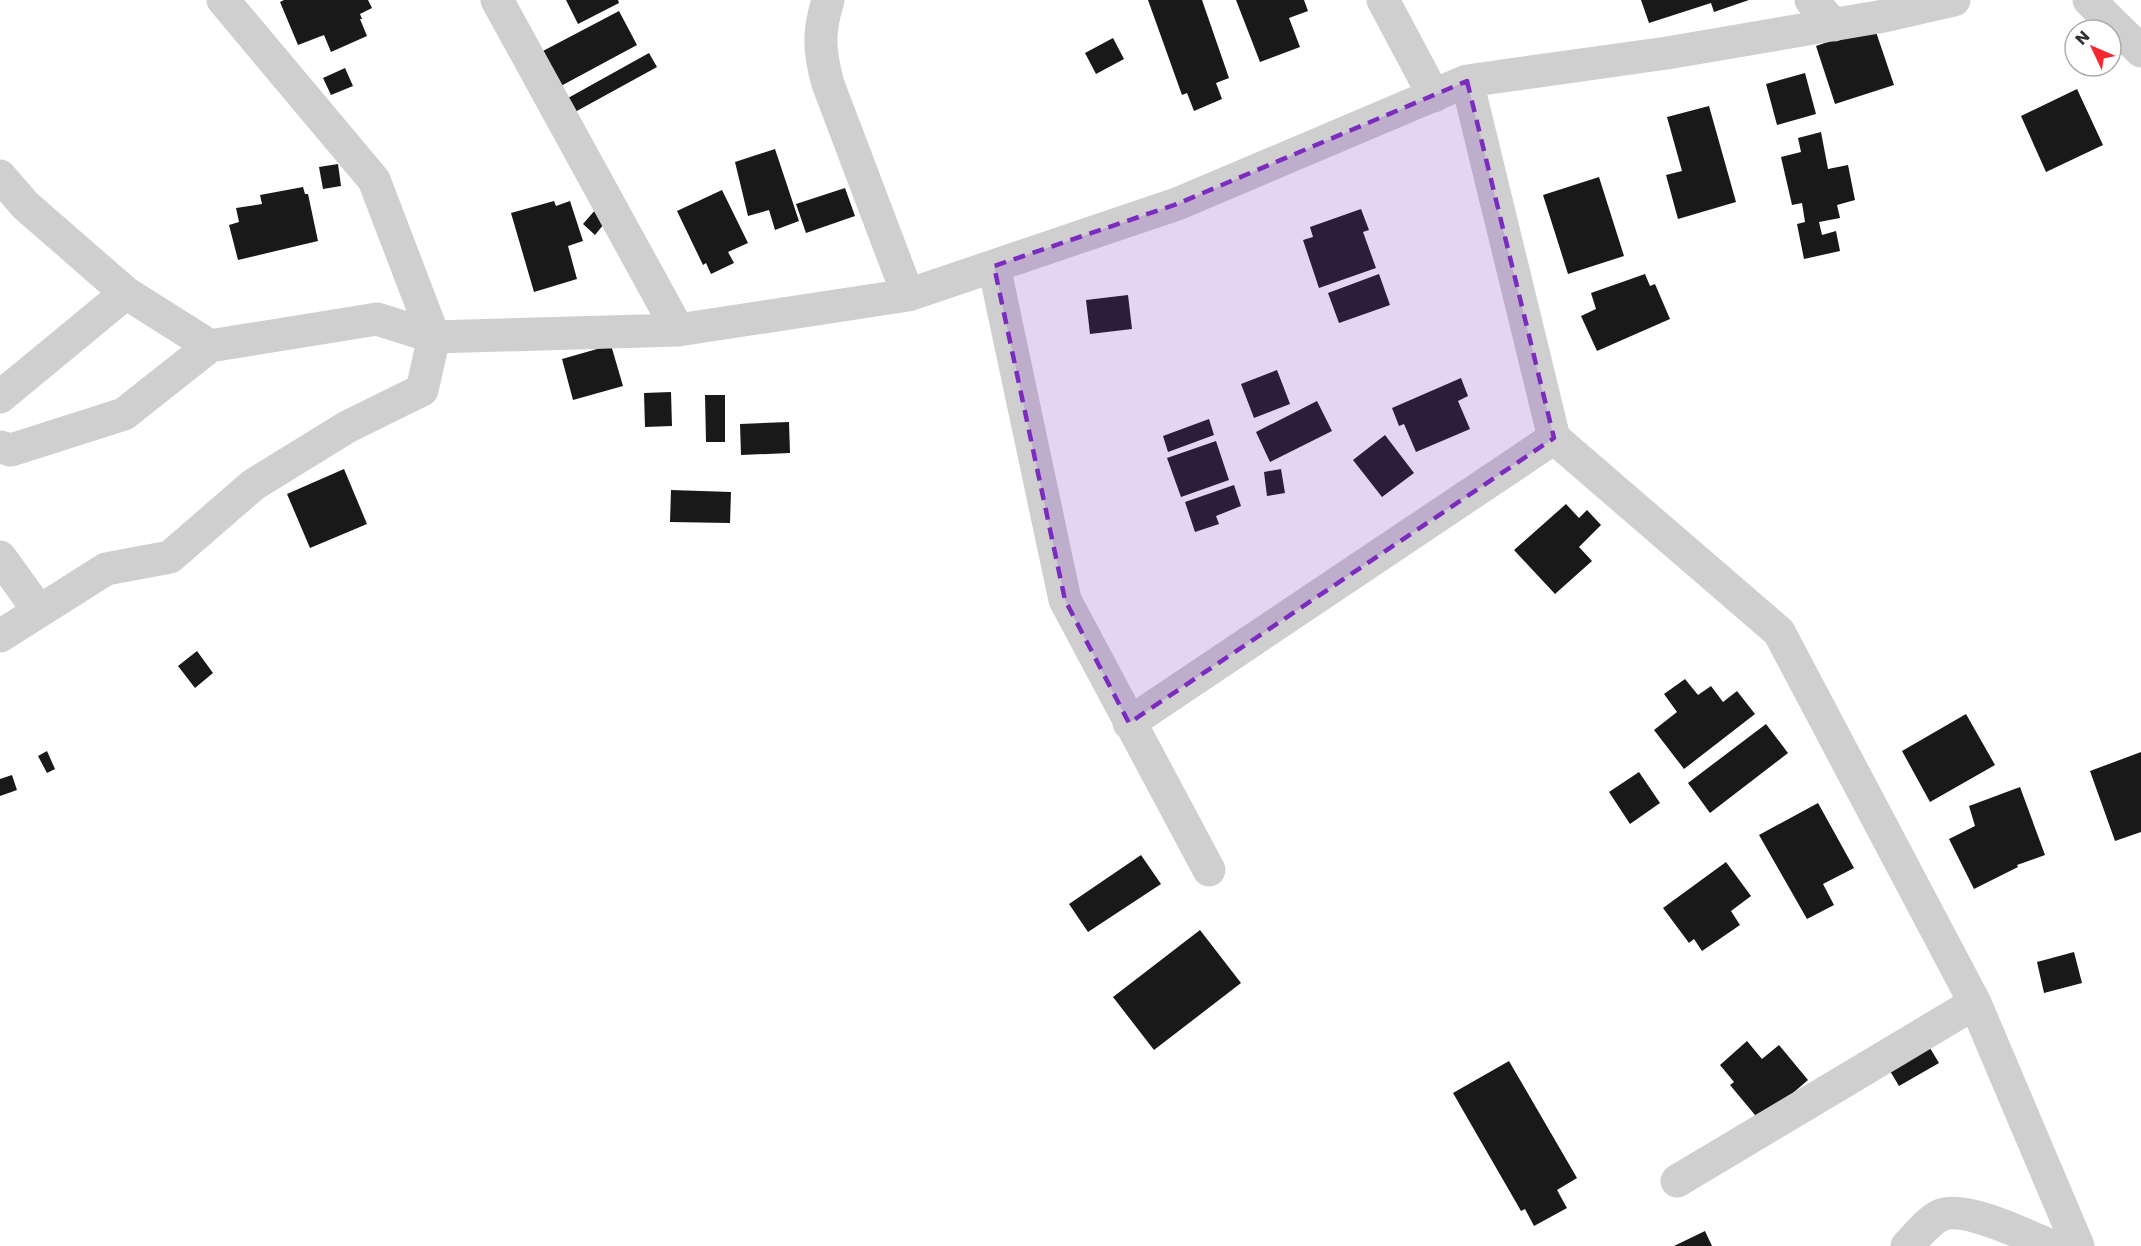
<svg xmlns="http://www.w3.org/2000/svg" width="2141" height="1246" font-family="Poppins,sans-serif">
  <rect width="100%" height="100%" fill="#fff"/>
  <path fill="#191919" d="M284,0H368L372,8L360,14L362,19H360L367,36L331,52L324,35L298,45L280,2Z
    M566,0H618L619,3L578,24Z
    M1148,0H1202L1229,78L1216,83L1222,99L1194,111L1187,93L1182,95Z
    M1236,0H1304L1308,11L1289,18L1300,47L1260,62Z
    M1641,0H1749L1714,12L1711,3L1649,23Z
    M619,11L637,45L559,87L541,52Z
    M1874,26L1894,85L1835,104L1816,46Z
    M1113,38L1124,59L1096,74L1085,53Z
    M649,53L657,67L575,112L568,98Z
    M345,68L353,86L331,95L323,78Z
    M1805,73L1816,114L1777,125L1766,84Z
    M2077,89L2103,145L2046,172L2021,116Z
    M1709,106L1736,202L1678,219L1666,175L1682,171L1667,117Z
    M1821,132L1828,169L1848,165L1855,200L1837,205L1840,218L1819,222L1822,235L1836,231L1840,251L1804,259L1797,224L1805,222L1802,203L1792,205L1781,157L1801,152L1798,138Z
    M775,149L799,221L775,230L769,210L748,216L735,162Z
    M338,164L341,186L323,189L319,167Z
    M1599,177L1624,256L1568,274L1543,195Z
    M303,187L305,194H308L318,241L238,260L229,225L239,222L236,208L262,204L260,195Z
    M845,188L855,216L806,233L796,204Z
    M722,190L748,243L728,252L734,263L711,274L706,263L703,265L677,211Z
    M554,201L556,206L570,201L583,241L568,246L577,279L534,292L511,213Z
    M596,209L608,219L595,235L583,224Z
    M1361,209L1369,230L1363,232L1376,268L1319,288L1303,240L1313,237L1310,227Z
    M1379,274L1390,305L1339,323L1328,293Z
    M1645,274L1650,286L1655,284L1670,319L1597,351L1581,316L1596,309L1591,293Z
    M1128,295L1132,329L1090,334L1086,300Z
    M611,345L623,386L573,400L562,359Z
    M1277,370L1290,404L1254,418L1241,384Z
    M1461,378L1468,396L1458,401L1470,429L1416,452L1404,424L1399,426L1392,408Z
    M671,392L672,426L645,427L644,393Z
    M705,395H725V442H706Z
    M1317,401L1332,431L1270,462L1256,432Z
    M1209,419L1214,435L1168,452L1163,436Z
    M789,422L790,453L741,455L740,424Z
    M1385,435L1414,473L1382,497L1353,460Z
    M1216,441L1229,480L1181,497L1167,458Z
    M344,469L367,524L310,548L287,494Z
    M1281,469L1285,493L1267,496L1264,472Z
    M1234,485L1241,506L1216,516L1219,524L1195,532L1185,502Z
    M671,490L731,492L730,523L670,522Z
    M1566,504L1579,518L1587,510L1601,525L1579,547L1592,561L1555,594L1514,550Z
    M197,651L213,673L195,688L178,666Z
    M1685,679L1698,695L1711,686L1723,702L1737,691L1755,714L1684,769L1654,730L1677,712L1664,694Z
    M1966,714L1995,765L1930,802L1902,751Z
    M1766,724L1788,753L1710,813L1688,783Z
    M47,751L55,769L47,773L38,756Z
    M2141,752V832L2115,841L2090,771Z
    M1639,772L1660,803L1630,824L1609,792Z
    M12,775L17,790L0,796V779Z
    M2020,787L2045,855L2017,865L2018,867L1974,889L1949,839L1975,826L1969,806Z
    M1818,803L1854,868L1823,884L1834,905L1807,919L1759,835Z
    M1141,855L1161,884L1088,932L1069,904Z
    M1726,862L1751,896L1731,911L1740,925L1702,951L1694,939L1689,943L1663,908Z
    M1200,930L1241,983L1154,1050L1113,997Z
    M2074,952L2082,983L2044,993L2037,962Z
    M1924,1038L1939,1063L1899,1086L1884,1061Z
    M1747,1041L1762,1059L1779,1045L1808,1080L1760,1121L1730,1085L1734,1082L1720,1065Z
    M1509,1061L1577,1178L1557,1190L1567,1208L1534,1226L1525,1209L1521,1211L1453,1093Z
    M1705,1231L1712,1246H1674Z"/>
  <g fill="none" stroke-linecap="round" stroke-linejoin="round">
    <path stroke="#cfcfcf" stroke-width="33" d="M497,0L678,330
      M828,0C818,33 819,51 828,84L908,295
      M1383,0L1434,96
      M1811,0L1834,25
      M2089,0L2141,51
      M1467,81L1554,438L1779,632L1975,1003L2078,1246
      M0,176L25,205L126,293L210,346
      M994,266L1065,600L1209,870
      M0,397L126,293
      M0,447L11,450L124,414L210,346L377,319L434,337L678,330L908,295L1177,204L1467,81L1667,53L1884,16L1954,0
      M0,557L39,611
      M0,636L106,569L170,557L253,485L347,427L422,390L434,337L374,180L223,0
      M1129,723L1554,438
      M1677,1181L1975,1003
      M1907,1246C1916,1237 1929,1220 1941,1215C1965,1205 2027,1236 2051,1246"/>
  </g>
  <path fill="#7b2cbf" fill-opacity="0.2" stroke="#7b2cbf" stroke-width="4.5" stroke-dasharray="12 8" stroke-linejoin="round" d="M1467,81L1554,438L1129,723L1065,600L994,266L1177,204Z"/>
  <g transform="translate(2093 48) rotate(314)"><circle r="28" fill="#ffffff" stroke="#adadad" stroke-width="1.5"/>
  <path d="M0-4.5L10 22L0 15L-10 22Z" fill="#f52832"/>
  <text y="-9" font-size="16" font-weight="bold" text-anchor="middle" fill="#323232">N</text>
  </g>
</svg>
